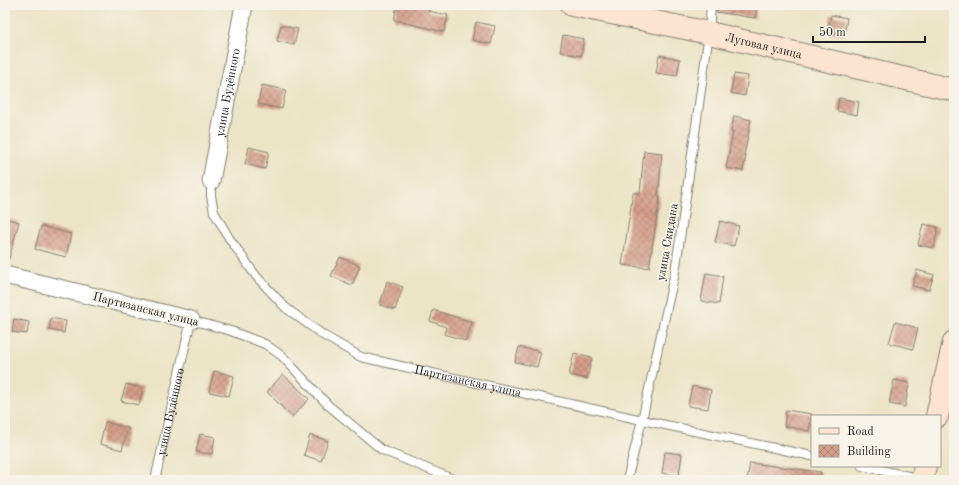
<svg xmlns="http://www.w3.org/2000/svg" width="959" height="485" font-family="'Old Standard TT',serif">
  <defs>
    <pattern id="building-cross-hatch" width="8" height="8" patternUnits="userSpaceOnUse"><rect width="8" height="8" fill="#d59e8a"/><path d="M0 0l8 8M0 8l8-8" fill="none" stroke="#ac8070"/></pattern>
  </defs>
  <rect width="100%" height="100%" fill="#f7f3e8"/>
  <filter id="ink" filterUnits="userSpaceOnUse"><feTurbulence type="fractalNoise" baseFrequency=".025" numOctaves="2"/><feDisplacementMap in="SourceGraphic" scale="8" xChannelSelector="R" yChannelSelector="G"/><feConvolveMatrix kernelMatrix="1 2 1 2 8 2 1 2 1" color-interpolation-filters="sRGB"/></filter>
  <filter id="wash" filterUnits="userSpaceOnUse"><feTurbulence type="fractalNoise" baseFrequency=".012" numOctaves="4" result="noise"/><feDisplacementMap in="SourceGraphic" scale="16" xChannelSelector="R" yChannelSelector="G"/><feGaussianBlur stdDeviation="0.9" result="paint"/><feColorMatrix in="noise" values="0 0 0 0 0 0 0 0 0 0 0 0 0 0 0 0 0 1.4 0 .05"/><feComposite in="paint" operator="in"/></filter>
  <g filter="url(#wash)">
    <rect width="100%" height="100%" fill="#ece4c6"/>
    <g id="blocks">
      <path fill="url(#building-cross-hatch)" d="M397,5H430L428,11L448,15L444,32L394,20Z
        M716,5H757L755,18L716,12Z
        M831,15L847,18L844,36L827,33Z
        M476,22L495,26L491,44L472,40Z
        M281,25L298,29L294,45L277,41Z
        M563,35L584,39L581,56L560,52Z
        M659,55L680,59L677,76L656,73Z
        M734,74L748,76L745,96L731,93Z
        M262,85L286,90L282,109L258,104Z
        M839,98L859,102L857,115L837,111Z
        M734,116L751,120L744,156H746L743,171L726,168L733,132H731Z
        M249,147L269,152L265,169L245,164Z
        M644,151L662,153L658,196H660L649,268L622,265L633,193H640Z
        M5,218L19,222L9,259L5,258Z
        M720,221L739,226L734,246L715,242Z
        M923,224L938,227L934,248L918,245Z
        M41,226L71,234L66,257L35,249Z
        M340,257L360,266L352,285L331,276Z
        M917,270L934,275L929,290L912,286Z
        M706,273L723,276L719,304L701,301Z
        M387,281L403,287L395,310L380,305Z
        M433,310L472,322L466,341L444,334L446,327L430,321Z
        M51,318L66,321L64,333L49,330Z
        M14,319L29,322L27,334L12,332Z
        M895,322L918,328L913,349L889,343Z
        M519,347L541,352L537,367L515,362Z
        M574,353L592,357L587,379L569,375Z
        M214,371L234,376L229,396L209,392Z
        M283,374L309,399L292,417L267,392Z
        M894,380L909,383L905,407L889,404Z
        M126,384L143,388L139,405L121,401Z
        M692,386L711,390L708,409L688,406Z
        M786,410L812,414L809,431L784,426Z
        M105,422L128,428L122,450L100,444Z
        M200,434L215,437L212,454L196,452Z
        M310,435L328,441L321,461L304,455Z
        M665,452L682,454L679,476L662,473Z
        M750,463L821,472L820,480H747Z"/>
    </g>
  </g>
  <g filter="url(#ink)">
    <use href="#blocks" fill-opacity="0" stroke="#848071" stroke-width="1"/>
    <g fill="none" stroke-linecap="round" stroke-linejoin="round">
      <defs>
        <g id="lane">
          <path id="s1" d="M211,181V196L214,212L229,238L256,276L286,308L323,335L361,357L642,420L812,456"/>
          <path d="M862,466L922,479"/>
          <path id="s2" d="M155,480L191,320L231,331L265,344L282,356L328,405L382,450L455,480"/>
          <path d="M627,480L642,420L675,272L682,225L709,33L711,5"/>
        </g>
        <g id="street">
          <path id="s3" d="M211,181L244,5"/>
          <path d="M5,275L191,320"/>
        </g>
        <g id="secondary">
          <path id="s4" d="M572,5L709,33L954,90"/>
          <path d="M937,416L954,342"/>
          <path d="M922,480L925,466"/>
        </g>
      </defs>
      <use href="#lane" stroke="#848071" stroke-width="10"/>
      <use href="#street" stroke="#848071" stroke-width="19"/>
      <use href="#secondary" stroke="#848071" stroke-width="24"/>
      <use href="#lane" stroke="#fff" stroke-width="8"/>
      <use href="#street" stroke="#fff" stroke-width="17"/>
      <use href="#secondary" stroke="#fde4d1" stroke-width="22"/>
    </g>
  </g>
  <g text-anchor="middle" stroke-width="3.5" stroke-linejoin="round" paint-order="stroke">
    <g font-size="12" fill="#1c1c1c" stroke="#f7f3e8">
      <text dy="4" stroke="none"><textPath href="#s4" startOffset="196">Луговая улица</textPath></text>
      <text dy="4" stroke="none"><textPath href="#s3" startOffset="90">улица Будённого</textPath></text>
      <text transform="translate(667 242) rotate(-80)" y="4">улица Скидана</text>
      <text transform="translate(146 309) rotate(14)" y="4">Партизанская улица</text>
      <text dy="4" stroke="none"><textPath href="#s1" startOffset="351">Партизанская улица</textPath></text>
      <text dy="4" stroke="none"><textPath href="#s2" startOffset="70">улица Будённого</textPath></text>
    </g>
  </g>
  <rect width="959" height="485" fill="none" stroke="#f7f3e8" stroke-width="20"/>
  <rect x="811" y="415" width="130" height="52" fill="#f7f3e8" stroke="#9f9d96"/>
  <rect x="819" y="428" width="20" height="6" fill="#fde4d1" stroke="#9f9d96"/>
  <text x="847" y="435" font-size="12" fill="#1c1c1c">Road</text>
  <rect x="819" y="445" width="20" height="12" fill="url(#building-cross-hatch)" stroke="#9f9d96"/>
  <text x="847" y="455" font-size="12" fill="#1c1c1c">Building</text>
  <path d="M813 36v6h112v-6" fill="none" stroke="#1c1c1c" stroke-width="2"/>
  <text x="819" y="36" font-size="12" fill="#1c1c1c" stroke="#f7f3e8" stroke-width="3" paint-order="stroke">50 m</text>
</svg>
